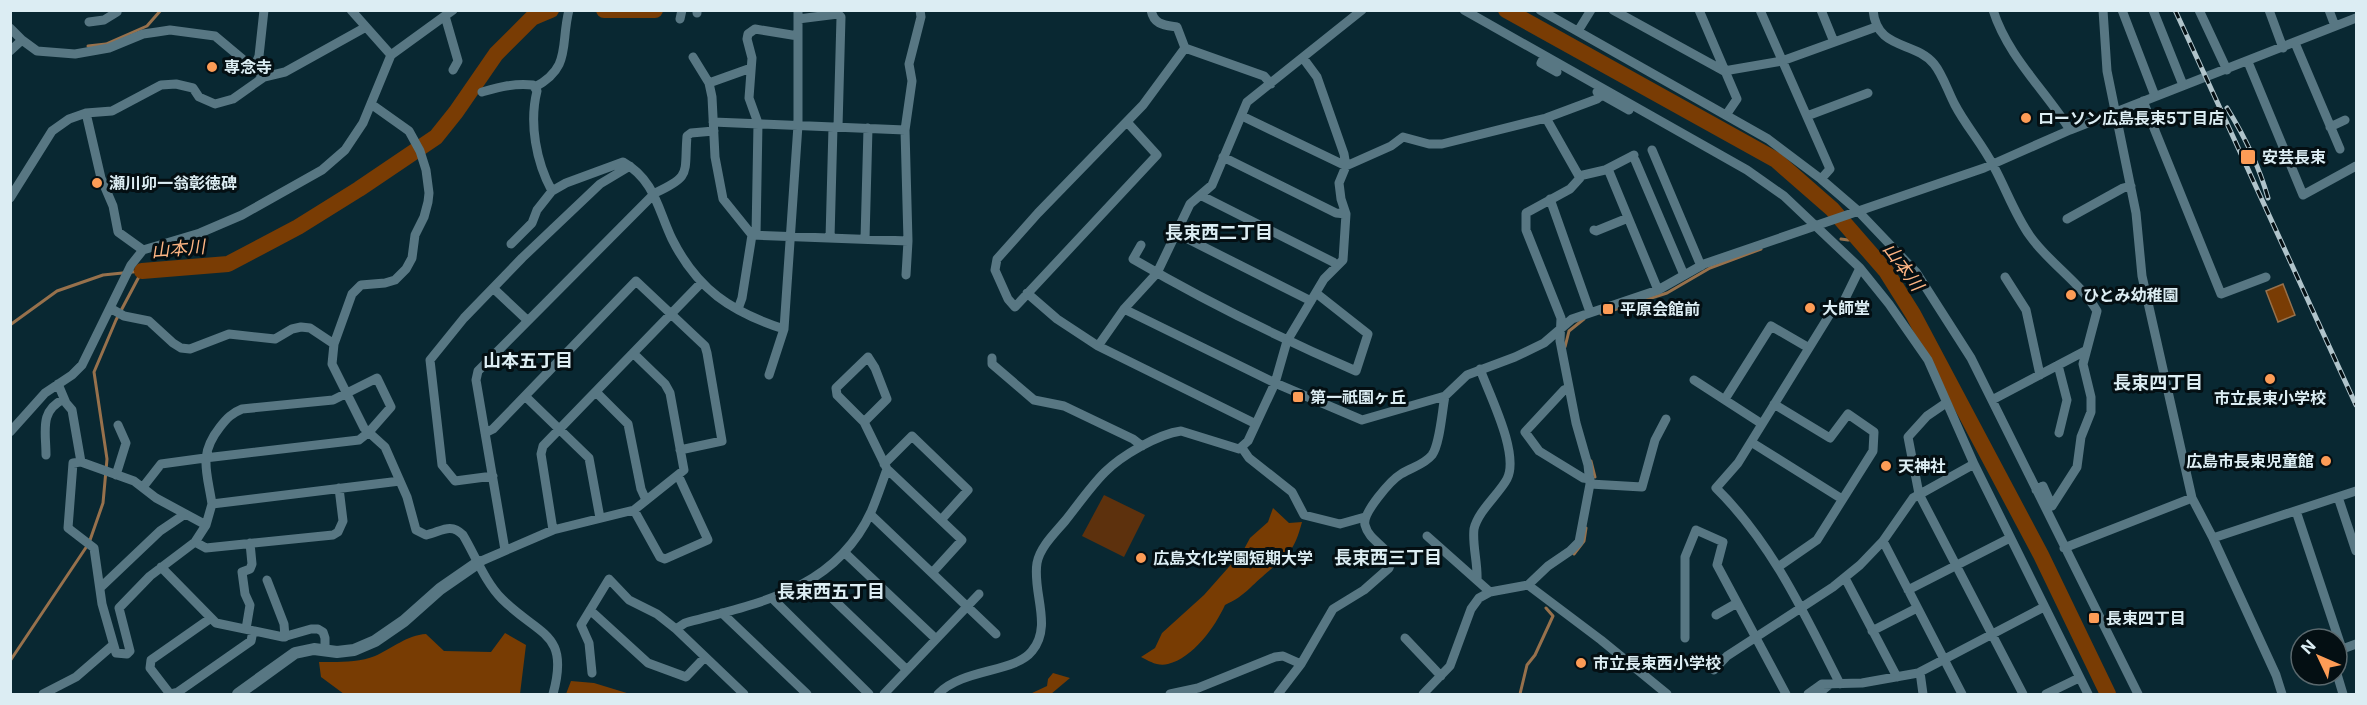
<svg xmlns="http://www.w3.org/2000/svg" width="2367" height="705" font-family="Inter,'Noto Sans JP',sans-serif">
  <rect width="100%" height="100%" fill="#092832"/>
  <path fill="#5d310d" d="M1104,495L1145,515L1124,557L1082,536Z"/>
  <path fill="#783c03" d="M1273,508L1289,523L1302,522C1293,556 1286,555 1262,577C1247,590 1244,596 1225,605C1215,627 1193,658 1168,664C1158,667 1149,661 1141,657L1155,648L1162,633L1204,595L1243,551L1250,538L1268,522Z
    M505,633L526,645L520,694H344L321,677L319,662C337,662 358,663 375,656C393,648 407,635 426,634L444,651L491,652Z
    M1053,673L1070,678L1051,694H1030L1047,686L1048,679Z
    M571,681L594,683L630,694H566Z"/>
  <path fill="#793c04" stroke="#97714c" stroke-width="1.5" d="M2283,284L2295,315L2278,322L2266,291Z"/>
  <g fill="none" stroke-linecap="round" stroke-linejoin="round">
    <path stroke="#97714c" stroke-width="3" d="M88,46L106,44L147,26L161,10
      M1841,239L1848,240L1857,238
      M1601,314L1667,293L1710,268L1761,249
      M10,325L57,291L103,275L142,271
      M1565,347L1569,331L1584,319
      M1591,461L1595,477
      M1574,554L1584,541L1586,528
      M10,661L89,543L103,503L107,459L94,372L116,320L142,271
      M1520,694L1527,665L1535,655L1553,616L1546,608"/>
    <path stroke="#793c04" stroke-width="16" d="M604,10H655
      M1506,10L1776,160L1832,209L1886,271L1913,314L2041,555L2108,694
      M142,271L228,264L298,227L359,189L436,137L456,112L496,54L532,18L551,10"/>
    <path stroke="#587783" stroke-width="9" d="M351,10L391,55
      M1151,10C1154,25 1164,25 1177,27L1185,48L1264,76L1271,84
      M1464,10L1747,170L1784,196L1860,268L1889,304L1928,360L1974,464L2088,694
      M1540,10L1768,139L1821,179L1857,210L1916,272L1971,358L2138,694
      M1613,10L1724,71L1782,61L1876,27
      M1699,10L1737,99L1726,115
      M1760,10L1830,169L1821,179
      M1821,10L1834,42
      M1873,10C1877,51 1914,40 1934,64C1943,75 1948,92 1955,105C1966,126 1983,145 1994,167C2006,189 2015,215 2030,236C2049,263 2080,282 2097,311L2083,364L2091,397V412L2081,437L2077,467L2052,506L2043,486L2036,490
      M1993,10C2008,57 2045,90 2070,130
      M2103,10L2107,71L2136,213L2142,276L2192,498L2213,538L2276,675L2282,694
      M2122,10L2155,96
      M2153,10L2183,85
      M2199,10L2227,70
      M2269,10L2283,48
      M2329,10L2335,26
      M697,13V10
      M445,16L458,61L453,70
      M680,19L682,10
      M798,19L838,14L841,17L838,127
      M89,22L104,20L117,12L116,10
      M10,28L22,40L37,51L75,54L109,48L143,34L157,32L170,30L215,36L264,77
      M1578,31L1591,10
      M2295,43L2340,149
      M10,51L22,40
      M693,57L709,83L712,97L715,157L723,199L752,235L742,298L738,309
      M1542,61L1541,63L1557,72
      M2248,62L2303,195L2356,166
      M254,68L259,56L264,10
      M709,83L751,68
      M535,87C572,67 560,45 569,10
      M482,92C500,87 514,83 533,85L537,91C529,123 536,162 552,191
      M1597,92L1629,110
      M2143,101L2221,294L2266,277
      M371,104L409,131L420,151L426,170L429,193L428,202L424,217L415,235L412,258L406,269L395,280L385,283L361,285L352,294L334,344L332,364L364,428L385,447L407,497L416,530L426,535C441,532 450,522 463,535C475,555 485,582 502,599C539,636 570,632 553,694
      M86,113L101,178L113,206L118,232L143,250
      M1242,116L1346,166L1391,146L1403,137L1429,144H1442L1546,118L1597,99L1602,95
      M1807,116L1868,93
      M713,122L905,130
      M1127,122L1157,155L1015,307L1008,299L995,270L997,259L1038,213L1143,105L1185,48
      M2330,127L2345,120
      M1652,150L1701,266
      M1223,157L1336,213L1346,214
      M1635,160L1684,275
      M1608,169L1658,290
      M1579,176L1605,170L1634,155
      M1202,196L1333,262L1337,266
      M10,198L52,131L69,119L86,113L112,111L161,85L176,84L193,88L199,97L215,104L233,99L264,77L285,72L366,27
      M1550,199L1590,312
      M2067,219L2123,188L2131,186
      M1594,230L1596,231L1628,218
      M1176,233L1311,301
      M752,235L908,241
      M756,235L758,123L749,98L752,58L747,39L748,34L755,29L798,36
      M830,238L833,127
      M865,239L868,128
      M511,244L532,223L537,210L552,191L566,183L623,162C655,180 658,210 672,239C697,289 731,312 784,329
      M1141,245L1133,259C1205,301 1280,338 1356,371L1368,334L1316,293
      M906,275L908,241L905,130L912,81L909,64L921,17L920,10
      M2005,277L2026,310L2040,375
      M493,288L527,320
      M1027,293L1057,319L1098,346L1256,424
      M110,308L124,316L149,321L173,343L181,348L190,349L229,334L275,339L292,329L301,327L310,328L334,344
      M1124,309L1275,383L1362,420L1445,396L1467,375L1515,357L1544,343L1572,319L1658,290L1704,264L1984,168L2070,130L2356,18
      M1098,346L1124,309L1157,273L1190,204L1212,185L1247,102L1362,10
      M992,358V364L1034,400L1064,406L1133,439L1142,446
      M2058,365L2067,400L2059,433
      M769,375L784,329L798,125V10
      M1694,380L1762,424
      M58,384L66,403L72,410L81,462L134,481L156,498L206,525L212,504L400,481
      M1569,388L1564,390L1525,432L1539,451L1583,478L1590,479
      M596,392L628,424L641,489L646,500
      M525,396L589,458L600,518
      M1725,399L1771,326L1809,348
      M1992,400L2085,351
      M1946,403L1927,416L1908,437L1919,494L2023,694
      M1774,404L1830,438L1848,414L1874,432L1873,451L1817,540L1778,567
      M10,432L45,393L72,375L82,365L131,265L143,250L200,233L242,215L322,170L345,150L363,123L391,55L453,10
      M485,433L493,429L636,281L705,346L707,353L722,441L680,450
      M1751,442L1842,499
      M1242,448L1249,458L1292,492L1304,515L1340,524L1365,517
      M46,455C46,431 39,411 64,399
      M81,462L73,463L68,528L94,548L102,604L116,653L127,654L130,651L119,608L150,576L195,542L206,525
      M884,464L912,436L968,490L941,520
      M887,469L962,540L932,573
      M116,475L126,443L118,425
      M493,476L455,481L442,465L430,360L464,318L522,258L600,184L630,166
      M1590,484L1642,487L1655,440L1666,419
      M143,487L161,464L205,458L359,440L369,432L391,407L377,378L333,400L242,409C232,413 227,418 220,427C198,455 207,471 212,504
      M2338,497L2356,551
      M634,510L660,557L665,559L708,540L678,475
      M2296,511L2342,649
      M870,514L996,634
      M553,530L541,454L543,446L701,283
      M1427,536L1490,592
      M2213,538L2356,491
      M1883,541L1962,694
      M195,542L206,548L333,535L338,532L343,521L339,488
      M2064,548L2192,498
      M505,550L476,380L478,371L655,193C692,176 684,174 687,136L691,133L714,131
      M844,552L936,639
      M479,562L553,530L634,510L684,470L670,393L665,384L633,353
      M161,567L216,623L283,637L311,629H318L323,632L325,638V650
      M1845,578L1897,677
      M812,579L907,670
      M267,580L284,624L285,637
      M1477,580C1478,564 1472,544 1474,529C1478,511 1499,494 1507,479C1520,454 1489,394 1480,369
      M1528,585L1601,640L1667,694
      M100,588L160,531L185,514
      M1908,590L2010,538
      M773,599L869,694
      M590,610L648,663L686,677L705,657
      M722,613L807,694
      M1716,615L1737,603
      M211,618L151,660L150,668L170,694L178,692L251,641L253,631
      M246,629L250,605L245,594L242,572L250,569L252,564L250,543
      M676,629L685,623C759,603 835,590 871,512C877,498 882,483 887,469L864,422L837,395L836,388L868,357L875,368L887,399L864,422
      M1872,631L1917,608
      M1405,638L1441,676
      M1685,638V557L1696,530L1723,542L1717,565L1786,694
      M2337,651L2356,644
      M1714,670L1727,656L1833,587L1860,565L1883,541L1913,498L1974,464
      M1920,672L1923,694
      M592,673L589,643L581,625L609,579L629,600L657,614L676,629L744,694
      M2337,674L2343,694
      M1840,684C1805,615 1772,543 1716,488L1738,463L1830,314L1842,305L1860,268
      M43,694L76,677L113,645
      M884,694L979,594
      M938,694C963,668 1015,673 1032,651C1053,626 1032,592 1037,563C1040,547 1055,533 1065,521C1078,505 1090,487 1105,472C1121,456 1158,434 1181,431L1239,449L1248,441L1275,383L1287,341L1324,279L1343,260L1346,214L1341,199L1339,183L1346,166L1344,154L1317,77L1303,58
      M1170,694L1198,688L1275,657L1283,656L1301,664
      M1278,694L1301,664L1333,609L1364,590L1389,568L1392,560C1386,545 1369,541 1365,525C1362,513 1391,480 1401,474C1412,467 1424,465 1432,455C1440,444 1442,411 1445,396
      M1423,694L1450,666L1471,609L1479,598L1490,592L1528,585L1548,566L1570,551L1579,542L1590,484L1588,465L1576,423L1560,341L1561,318L1526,230V213L1570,189L1580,178L1546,118
      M1808,694L1822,684L1862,683L1918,673L2044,607
      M1818,694L1830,684
      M2046,694L2079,678"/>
    <path stroke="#587783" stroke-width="12" d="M238,694L295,653L314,649L337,652L354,650L375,641L404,621L440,589L479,562"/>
    <defs>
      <path id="rail" d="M2175,10L2356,405
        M2227,108C2245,137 2259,166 2268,198"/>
    </defs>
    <use href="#rail" stroke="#b0c4cb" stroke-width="5"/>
    <use href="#rail" stroke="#040f13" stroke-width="3" stroke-dasharray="9" stroke-linecap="butt"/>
  </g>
  <g fill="#fd9c56" stroke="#040f13" stroke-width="2">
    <circle cx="212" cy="67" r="6"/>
    <circle cx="2026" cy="118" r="6"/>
    <rect x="2240" y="149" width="16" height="16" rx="3"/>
    <circle cx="97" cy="183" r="6"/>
    <circle cx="2071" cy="295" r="6"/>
    <circle cx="1810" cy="308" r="6"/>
    <rect x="1602" y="303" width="12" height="12" rx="3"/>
    <circle cx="2270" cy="379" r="6"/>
    <rect x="1292" y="391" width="12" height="12" rx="3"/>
    <circle cx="2326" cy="461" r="6"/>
    <circle cx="1886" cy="466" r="6"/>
    <circle cx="1141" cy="558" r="6"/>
    <rect x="2088" y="612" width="12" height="12" rx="3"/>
    <circle cx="1581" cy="663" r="6"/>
  </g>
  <g text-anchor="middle" stroke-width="6" stroke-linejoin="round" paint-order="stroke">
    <g font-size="16" font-weight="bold" fill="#dcedf3" stroke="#040f13" text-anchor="start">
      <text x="224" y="73">専念寺</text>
      <text x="2038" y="124">ローソン広島長束5丁目店</text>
      <text x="2262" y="163">安芸長束</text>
      <text x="109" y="189">瀬川卯一翁彰徳碑</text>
      <text x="2083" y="301">ひとみ幼稚園</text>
      <text x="1822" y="314">大師堂</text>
      <text x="1620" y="315">平原会館前</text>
      <text x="1310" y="403">第一祇園ヶ丘</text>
      <text x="2270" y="404" text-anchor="middle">市立長束小学校</text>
      <text x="2314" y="467" text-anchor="end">広島市長束児童館</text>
      <text x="1898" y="472">天神社</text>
      <text x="1153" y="564">広島文化学園短期大学</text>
      <text x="2106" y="624">長束四丁目</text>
      <text x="1593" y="669">市立長束西小学校</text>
    </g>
    <g font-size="18" font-weight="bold" fill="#dcedf3" stroke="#040f13">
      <text x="1219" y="239">長束西二丁目</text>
      <text x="528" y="367">山本五丁目</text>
      <text x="2158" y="389">長束四丁目</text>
      <text x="1388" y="564">長束西三丁目</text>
      <text x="831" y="598">長束西五丁目</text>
    </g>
    <g font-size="18" font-style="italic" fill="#fdb483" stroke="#040f13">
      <text transform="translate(178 249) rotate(-5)" y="6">山本川</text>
      <text transform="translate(1903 267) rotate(54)" y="6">山本川</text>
    </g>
  </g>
  <rect width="2367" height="705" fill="none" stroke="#dcedf3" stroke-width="24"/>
  <g transform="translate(2319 657) rotate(314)"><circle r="28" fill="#040f13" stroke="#5a686d" stroke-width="1.5"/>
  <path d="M0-4.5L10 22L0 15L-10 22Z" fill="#fd9c56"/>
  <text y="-9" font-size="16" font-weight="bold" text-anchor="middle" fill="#dcedf3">N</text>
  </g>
</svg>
